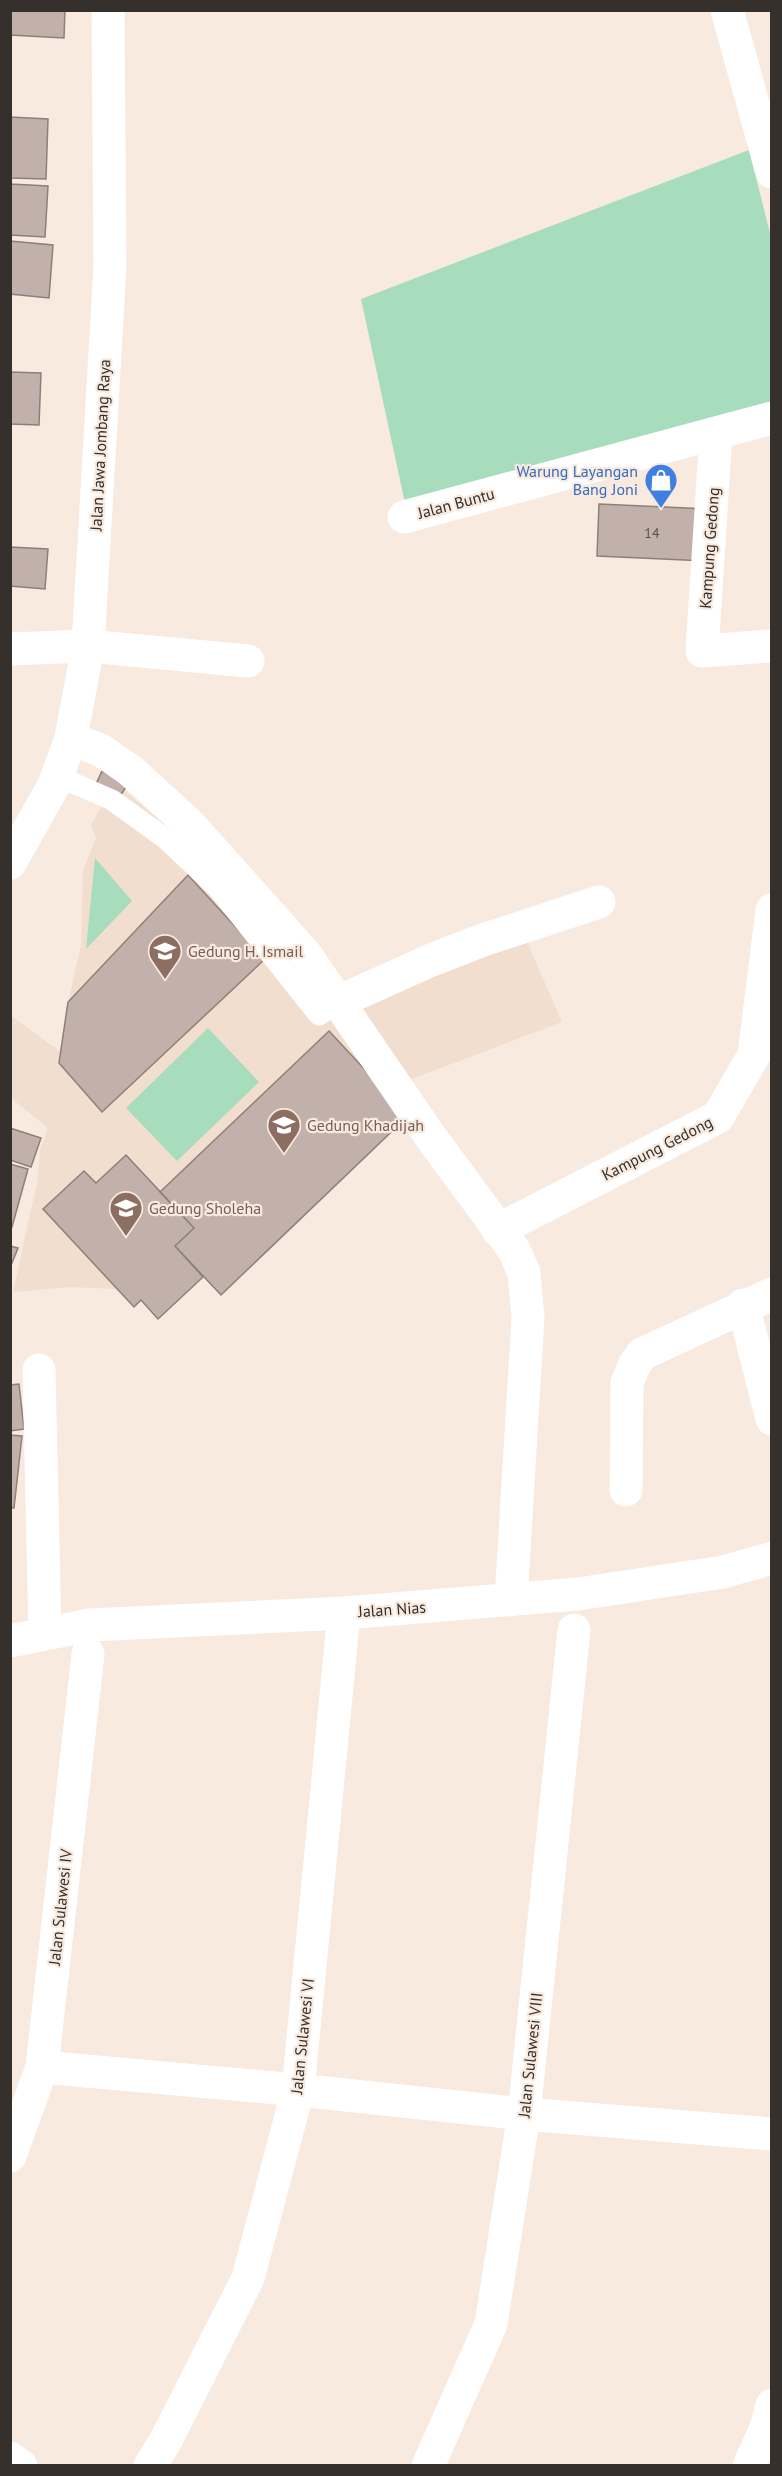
<svg xmlns="http://www.w3.org/2000/svg" width="782" height="2476" font-family="'PT Sans',sans-serif">
  <rect width="100%" height="100%" fill="#f8eadf"/>
  <path fill="#f2dece" d="M102,771L127,785L125,791L180,838L227,884L331,1010L525,937L562,1022L388,1088L408,1116L221,1295L203,1277L158,1319L141,1300L134,1307L116,1289L70,1287L13,1292L37,1183L40,1150L48,1128L11,1098L10,1015L61,1052L68,1002L81,946L83,870L96,838L91,825L106,798L96,784Z"/>
  <path fill="#a7dcbd" d="M749,150L771,237V403L405,503L361,299Z
    M95,858L132,901L86,949Z
    M208,1028L259,1082L177,1161L126,1108Z"/>
  <path fill="#c1b1aa" stroke="#8e7f78" stroke-width="1.5" d="M10,10H65L64,38L10,35Z
    M10,117L48,119L46,179L10,178Z
    M10,184L48,186L45,237L10,235Z
    M10,241L53,245L49,298L10,294Z
    M10,372L41,373L39,425L10,424Z
    M599,504L708,509L706,561L597,556Z
    M10,547L48,549L45,589L10,586Z
    M102,771L127,785L119,798L96,784Z
    M188,875L265,959L102,1112L59,1063L68,1002Z
    M329,1031L408,1116L221,1295L175,1246L194,1228L160,1192Z
    M10,1128L41,1138L31,1167L10,1160Z
    M126,1155L194,1228L175,1246L203,1277L158,1319L141,1300L134,1307L43,1209L84,1171L96,1183Z
    M10,1164L28,1169L12,1227H10Z
    M10,1246L18,1248L10,1268Z
    M19,1384L24,1429L10,1431V1385Z
    M10,1435L22,1436L14,1508H10Z"/>
  <g fill="none" stroke-linecap="round" stroke-linejoin="round">
    <path stroke="#fff" stroke-width="21" d="M57,776L112,800L166,839L218,888L319,1015L338,1002"/>
    <path stroke="#fff" stroke-width="33" d="M727,10L772,172
      M772,418L716,433L702,651L772,646
      M404,517L716,433
      M10,649L88,646L248,661
      M71,738L102,751L131,771L191,826L306,955L430,1136L514,1250L524,1273L528,1318L511,1600
      M338,1002L429,961L483,940L599,902
      M498,1230L718,1117L754,1055L772,910
      M743,1305L772,1419
      M39,1370L45,1634
      M626,1490L627,1383L635,1364L642,1354L772,1294
      M10,1641L90,1625L344,1613L578,1594L723,1572L772,1558
      M42,2067L298,2090L524,2114L772,2134
      M10,2156L42,2067L88,1654
      M10,2458L21,2466
      M150,2466L166,2440L248,2278L298,2090L344,1613
      M428,2466L491,2324L524,2114L574,1630
      M749,2466L766,2428L772,2405"/>
    <path stroke="#fff" stroke-width="33" d="M10,863L54,785L71,738L88,646L110,266L108,10"/>
  </g>
  <defs>
    <symbol id="shop-pin" viewBox="-11 -11 22 30"><path d="M0 17L-7.5 6A9.5 9.5 0 1 1 7.5 6Z" fill="#3f7fe0" stroke="#f8eadf"/><path d="M-5-2.5h2.3a2.7 3.5 0 0 1 5.4 0H5L5.5 6h-11ZM-1.5-2.5h3a1.5 2.3 0 0 0-3 0Z" fill="#fff"/></symbol>
    <symbol id="school-pin" viewBox="-11 -11 22 30"><path d="M0 17L-7.5 6A9.5 9.5 0 1 1 7.5 6Z" fill="#8d6e63" stroke="#f8eadf"/><path d="M0-5L7-2L0 1L-7-2ZM-4 1L0 2.5L4 1V4Q0 6-4 4Z" fill="#fff"/></symbol>
  </defs>
  <g fill-rule="evenodd">
    <use href="#shop-pin" x="642" y="461" width="38" height="52"/>
    <use href="#school-pin" x="146" y="932" width="38" height="52"/>
    <use href="#school-pin" x="265" y="1106" width="38" height="52"/>
    <use href="#school-pin" x="107" y="1189" width="38" height="52"/>
  </g>
  <g text-anchor="middle" stroke-width="4.5" stroke-linejoin="round" paint-order="stroke">
    <g font-size="14" fill="#58504c">
      <text x="652" y="538">14</text>
    </g>
    <g font-size="16" fill="#35302c" stroke="#f8eadf">
      <text transform="translate(100 445) rotate(-87)" y="6">Jalan Jawa Jombang Raya</text>
      <text transform="translate(456 503) rotate(-15)" y="6">Jalan Buntu</text>
      <text transform="translate(709 548) rotate(-86)" y="6">Kampung Gedong</text>
      <text transform="translate(657 1148) rotate(-27)" y="6">Kampung Gedong</text>
      <text transform="translate(392 1609) rotate(-4)" y="6">Jalan Nias</text>
      <text transform="translate(60 1907) rotate(-84)" y="6">Jalan Sulawesi IV</text>
      <text transform="translate(302 2036) rotate(-84)" y="6">Jalan Sulawesi VI</text>
      <text transform="translate(530 2055) rotate(-84)" y="6">Jalan Sulawesi VIII</text>
    </g>
    <g font-size="16" fill="#366cbe" stroke="#f8eadf" text-anchor="end">
      <text x="638" y="477">Warung Layangan<tspan x="638" dy="18">Bang Joni</tspan></text>
    </g>
    <g font-size="16" fill="#785e54" stroke="#f8eadf" text-anchor="start">
      <text x="188" y="957">Gedung H. Ismail</text>
      <text x="307" y="1131">Gedung Khadijah</text>
      <text x="149" y="1214">Gedung Sholeha</text>
    </g>
  </g>
  <rect width="782" height="2476" fill="none" stroke="#35302c" stroke-width="24"/>
</svg>
